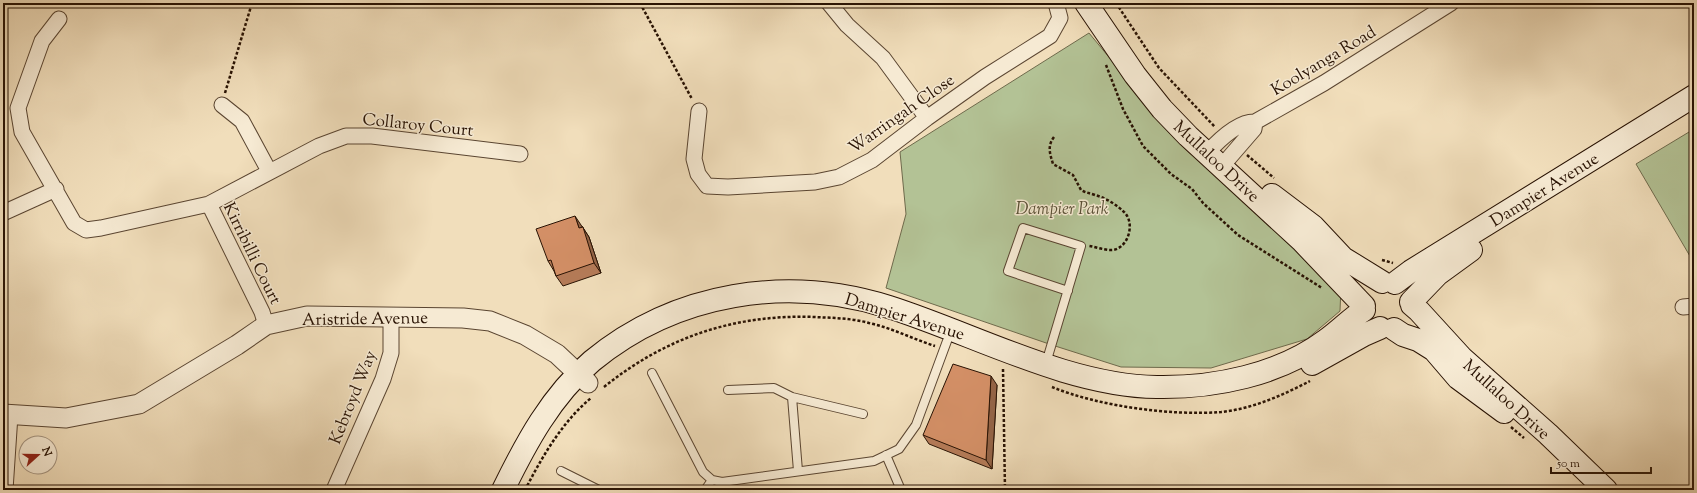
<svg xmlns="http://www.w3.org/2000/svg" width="1697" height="493" font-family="'Sorts Mill Goudy',serif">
  <rect width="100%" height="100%" fill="#f1debb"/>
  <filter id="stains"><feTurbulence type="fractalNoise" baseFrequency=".005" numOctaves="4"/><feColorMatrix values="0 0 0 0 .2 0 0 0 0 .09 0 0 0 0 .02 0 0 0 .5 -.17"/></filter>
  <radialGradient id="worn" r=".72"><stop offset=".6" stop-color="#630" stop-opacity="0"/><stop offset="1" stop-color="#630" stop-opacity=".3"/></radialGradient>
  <path fill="#b3c295" stroke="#6e6a4c" d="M1089,33L1184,148L1341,286L1340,311L1307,339L1211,368L1121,367L1052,345L886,288L906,214L900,152Z
    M1694,129V263L1636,164Z"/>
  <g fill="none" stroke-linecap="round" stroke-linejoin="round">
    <defs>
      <path id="service" d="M1046,363L1081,246L1023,228L1008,271L1068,291
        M652,373L703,472L712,480L722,482L874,461L899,449L916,425L947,341
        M728,390L774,388L792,397L798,471
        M792,397L863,414
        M886,455L901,490
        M561,471L599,490
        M705,490L712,480"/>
      <path id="minor" d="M829,3L847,25L883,58L927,118
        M59,19L42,41L18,108L22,132L74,223L86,230L101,228L209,204L262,312L266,325
        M222,105L242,121L269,171
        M699,111L694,159L698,174L707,186L728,187L815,182L839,177L872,160L927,118L985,77L1050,36L1060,18L1056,3
        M1207,153C1218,141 1238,121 1255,122L1324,83L1451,3
        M1222,166L1254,129L1255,122
        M209,204L319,146L346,136H372L520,154
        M3,213L56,189
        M1683,307L1694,306
        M5,490L10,415
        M334,490L383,379L391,353V316"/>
      <path id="tertiary" d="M3,414L66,418L139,404L237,345L266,325L307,316L463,318L490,321L525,335L557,354L588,383"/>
      <path id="secondary" d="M1086,3L1135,75L1162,109L1188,136L1302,241L1364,306
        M1272,195L1313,226L1343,258L1382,282
        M1395,283L1411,271L1694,96
        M1411,302L1438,274L1471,250
        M1412,305L1419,311L1462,358L1548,434L1606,490
        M1394,329L1403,335L1418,340L1434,350L1458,378L1504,412
        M1312,364L1364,335L1380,328
        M503,490C526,443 551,396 592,361C676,292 787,275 889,307C974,334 1068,386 1157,387C1214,388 1279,375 1326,340C1339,331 1350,319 1364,310"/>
    </defs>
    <use href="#service" stroke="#5a4531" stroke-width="10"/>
    <use href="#minor" stroke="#5a4531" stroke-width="17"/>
    <use href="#tertiary" stroke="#5a4531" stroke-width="21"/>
    <use href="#secondary" stroke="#281203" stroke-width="24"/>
    <path stroke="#281203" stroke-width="2.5" stroke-dasharray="3 2" stroke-linecap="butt" d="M640,3L692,99
      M1116,3L1159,68L1215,127
      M1106,65L1123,109L1143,146L1171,174L1192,189L1203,203L1238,235L1322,288
      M225,93L252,3
      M1054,137C1047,146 1050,154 1053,164L1073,175L1081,190C1086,193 1090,193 1095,195C1106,198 1117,205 1124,212C1136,223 1128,250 1111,250C1104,250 1096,247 1089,246
      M1247,155L1274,178
      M1382,260L1393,263
      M1003,369L1005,490
      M604,387C666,337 735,314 815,317C833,318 851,318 869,323C892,328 913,339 935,346
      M1052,387C1098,406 1171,416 1221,412C1252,409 1283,395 1310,381
      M1511,427L1524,438
      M525,490C542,457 562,422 591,398"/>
    <use href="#service" stroke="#f6ead3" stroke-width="8"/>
    <use href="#minor" stroke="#f6ead3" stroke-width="15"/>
    <use href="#tertiary" stroke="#f6ead3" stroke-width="19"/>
    <use href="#secondary" stroke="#f6ead3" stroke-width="22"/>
  </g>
  <path fill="#b57b58" stroke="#281203" d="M582,226L589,237L601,273L563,286L556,276L554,271L548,261Z
    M997,385L992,469L929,444L923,435Z"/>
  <path fill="#946447" stroke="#281203" d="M575,216L589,237L601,273L594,263L579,228Z
    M991,376L997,385L992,469L986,460Z"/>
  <path fill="#d38f66" stroke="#281203" d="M575,216L579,228L583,227L594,263L556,276L551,260L548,261L536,229Z
    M953,364L991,376L986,460L923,435Z"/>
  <g text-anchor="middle" stroke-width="3" stroke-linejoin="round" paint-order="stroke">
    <g font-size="17" fill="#281203" stroke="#f6ead3">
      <text transform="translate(1323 60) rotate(-31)" y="6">Koolyanga Road</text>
      <text transform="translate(901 113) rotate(-35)" y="6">Warringah Close</text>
      <text transform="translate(418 124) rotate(6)" y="6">Collaroy Court</text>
      <text transform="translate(1217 161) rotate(43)" y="6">Mullaloo Drive</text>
      <text transform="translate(1544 189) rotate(-32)" y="6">Dampier Avenue</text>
      <text transform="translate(253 253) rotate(64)" y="6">Kirribilli Court</text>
      <text transform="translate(905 316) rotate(17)" y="6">Dampier Avenue</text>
      <text transform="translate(365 318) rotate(-1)" y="6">Aristride Avenue</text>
      <text transform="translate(352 397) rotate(-68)" y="6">Kebroyd Way</text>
      <text transform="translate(1507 399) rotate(42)" y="6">Mullaloo Drive</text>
    </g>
    <g font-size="17" font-style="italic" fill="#595036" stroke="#f6ead3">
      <text x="1062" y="214">Dampier Park</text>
    </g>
  </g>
  <rect width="1697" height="493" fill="none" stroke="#f1debb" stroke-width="16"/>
  <rect x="4" y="4" width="1689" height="485" fill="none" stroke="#281203" stroke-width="2"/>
  <rect x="8" y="8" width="1681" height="477" fill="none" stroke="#281203"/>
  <g transform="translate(38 455) rotate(69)"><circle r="19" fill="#f6ead3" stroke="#a49480"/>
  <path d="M0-3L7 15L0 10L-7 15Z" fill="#8f2418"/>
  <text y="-6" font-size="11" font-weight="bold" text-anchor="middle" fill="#281203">N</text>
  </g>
  <path d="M1551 467v6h100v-6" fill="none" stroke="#281203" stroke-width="2"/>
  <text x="1557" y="467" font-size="12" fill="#281203" stroke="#f6ead3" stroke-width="3" paint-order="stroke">50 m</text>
  <rect width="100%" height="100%" filter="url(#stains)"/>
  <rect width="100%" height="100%" fill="url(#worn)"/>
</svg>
